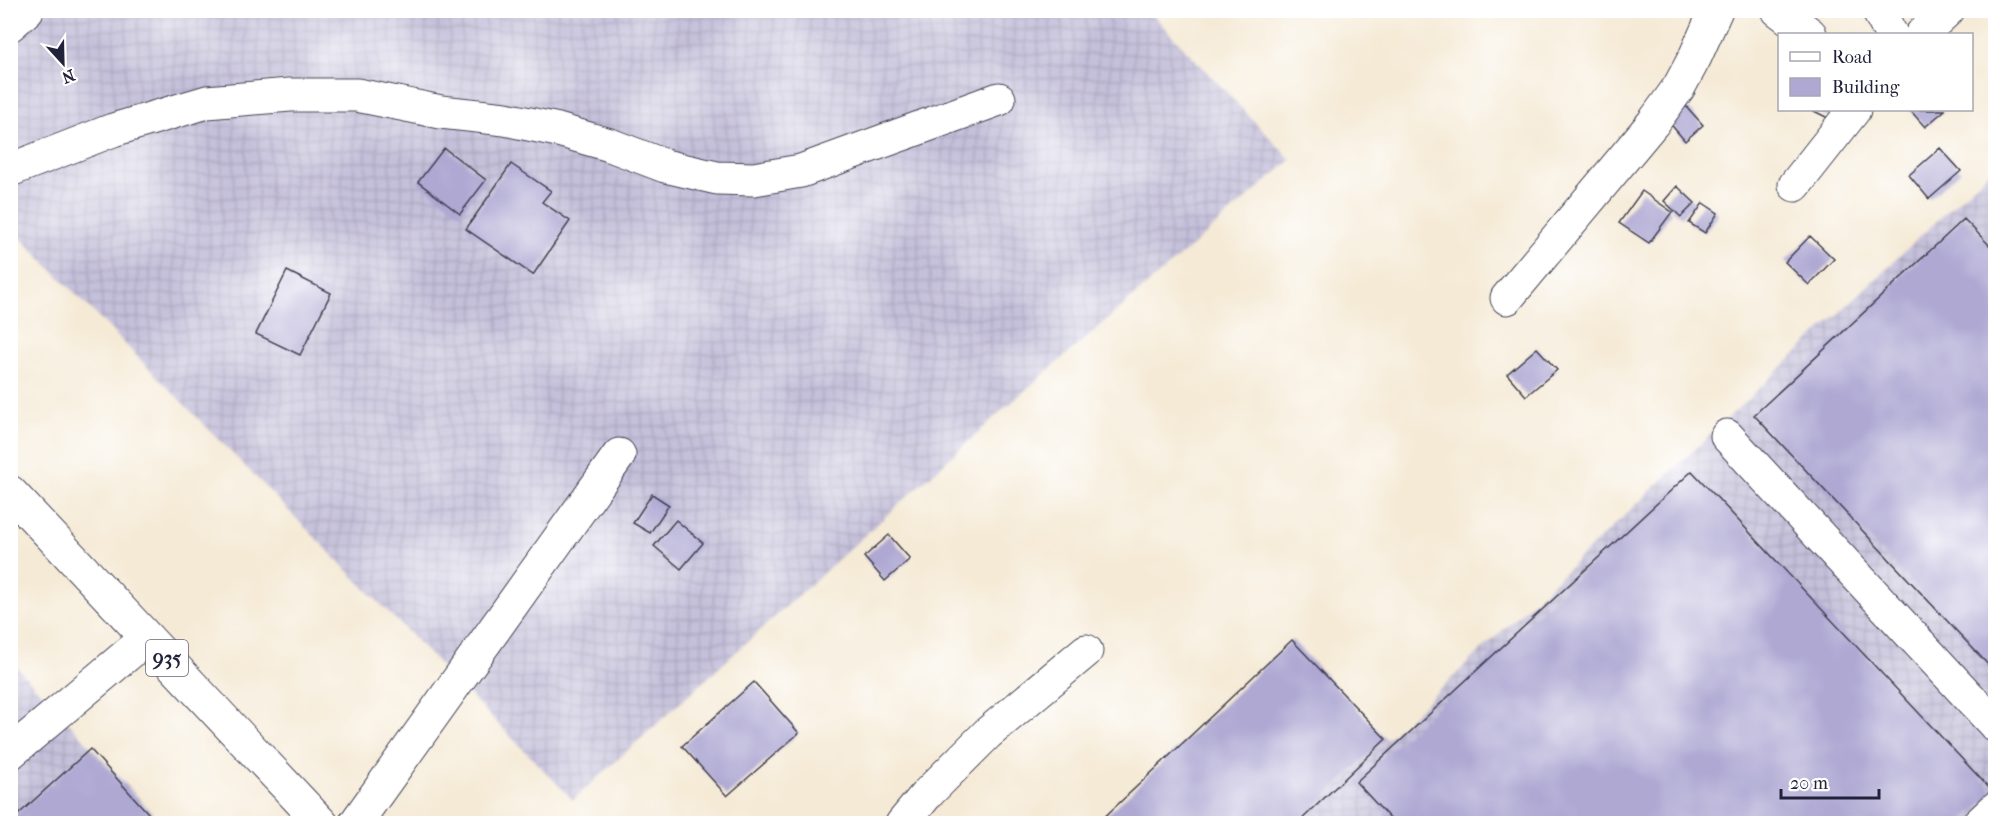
<svg xmlns="http://www.w3.org/2000/svg" width="2006" height="834" font-family="'IM FELL French Canon',serif">
  <defs>
    <pattern id="industrial-grid" width="8" height="8" patternUnits="userSpaceOnUse" patternTransform="scale(1.5)"><rect width="8" height="8" fill="#c5c0da"/><path d="M0 4h8M4 0v8" fill="none" stroke="#a9a5bc"/></pattern>
  </defs>
  <rect width="100%" height="100%" fill="#fff"/>
  <filter id="ink" filterUnits="userSpaceOnUse"><feTurbulence type="fractalNoise" baseFrequency=".0167" numOctaves="2"/><feDisplacementMap in="SourceGraphic" scale="12" xChannelSelector="R" yChannelSelector="G"/><feConvolveMatrix kernelMatrix="1 2 1 2 8 2 1 2 1" color-interpolation-filters="sRGB"/></filter>
  <filter id="wash" filterUnits="userSpaceOnUse"><feTurbulence type="fractalNoise" baseFrequency=".008" numOctaves="4" result="noise"/><feDisplacementMap in="SourceGraphic" scale="24" xChannelSelector="R" yChannelSelector="G"/><feGaussianBlur stdDeviation="1.35" result="paint"/><feColorMatrix in="noise" values="0 0 0 0 0 0 0 0 0 0 0 0 0 0 0 0 0 1.4 0 .05"/><feComposite in="paint" operator="in"/></filter>
  <g filter="url(#wash)">
    <rect width="100%" height="100%" fill="#f5ead6"/>
    <path fill="url(#industrial-grid)" d="M10,11H1149L1291,160L1005,408L573,800L11,228Z
      M1995,166V823L1297,824L1624,516Z
      M11,661L162,823H11Z"/>
    <g id="blocks">
      <path fill="#aea8d3" d="M1686,106L1703,125L1685,141L1668,121Z
        M1812,110H1833L1828,118Z
        M1910,110H1945L1925,127Z
        M444,148L486,180L460,214L418,182Z
        M1940,148L1961,171L1929,199L1909,175Z
        M511,164L551,191L542,202L570,221L533,275L466,229Z
        M1677,186L1695,203L1681,217L1664,201Z
        M1642,191L1672,212L1649,243L1619,223Z
        M1703,203L1718,213L1705,233L1689,223Z
        M1964,219L1996,252V673L1754,415Z
        M1810,236L1834,259L1809,285L1785,262Z
        M287,271L331,293L300,355L256,334Z
        M1537,348L1557,370L1526,396L1507,374Z
        M1692,471L1993,792L1959,824H1395L1356,782Z
        M652,494L669,505L650,533L633,523Z
        M676,520L703,543L681,569L654,546Z
        M889,535L910,559L885,581L864,557Z
        M1292,640L1386,739L1297,824H1097Z
        M754,682L799,733L727,796L682,746Z
        M90,749L158,824H10V822Z"/>
    </g>
  </g>
  <g filter="url(#ink)">
    <use href="#blocks" fill-opacity="0" stroke="#424052" stroke-width="1.5"/>
    <g fill="none" stroke-linecap="round" stroke-linejoin="round">
      <defs>
        <path id="minor" d="M1778,10L1810,34
          M1878,10L1891,34
          M10,25L27,10
          M1922,34L1948,10
          M10,170L113,130L207,102L290,95H357L441,112L505,119L558,130L610,145L665,166L717,178L754,179L801,171L999,99
          M1795,185L1854,110
          M1507,298L1653,123L1679,87L1695,57L1716,10
          M1727,436L1996,726
          M10,753L147,638
          M355,824L619,455
          M902,824L926,795L988,733L1086,651
          M1979,824L1996,808"/>
        <path id="major" d="M10,492L322,824"/>
      </defs>
      <use href="#minor" stroke="#424052" stroke-width="35"/>
      <use href="#major" stroke="#424052" stroke-width="35"/>
      <use href="#minor" stroke="#fff" stroke-width="33"/>
      <use href="#major" stroke="#fff" stroke-width="33"/>
    </g>
  </g>
  <g text-anchor="middle" stroke-width="4.5" stroke-linejoin="round" paint-order="stroke">
    <rect fill="#fff" stroke="#646476" stroke-width="1.5" x="146" y="640" width="42" height="36" rx="4.5"/>
    <g font-size="21" font-weight="bold" fill="#22223b">
      <text x="167" y="665">935</text>
    </g>
  </g>
  <rect width="2006" height="834" fill="none" stroke="#fff" stroke-width="36"/>
  <rect x="1778" y="33" width="195" height="78" fill="#ffffff" stroke="#a7a7b1" stroke-width="1.5"/>
  <rect x="1790" y="52" width="30" height="9" fill="#ffffff" stroke="#a7a7b1" stroke-width="1.5"/>
  <text x="1832" y="63" font-size="18" fill="#22223b">Road</text>
  <rect x="1790" y="78" width="30" height="18" fill="#aea8d3" stroke="#a7a7b1" stroke-width="1.5"/>
  <text x="1832" y="93" font-size="18" fill="#22223b">Building</text>
  <g transform="translate(63 63) rotate(158)" stroke="#ffffff" stroke-width="4.5" paint-order="stroke">
  <path d="M0-4.5L10 22L0 15L-10 22Z" fill="#22223b"/>
  <text y="-9" font-size="16" font-weight="bold" text-anchor="middle" fill="#22223b">N</text>
  </g>
  <path d="M1781 789v9h98v-9" fill="none" stroke="#22223b" stroke-width="3"/>
  <text x="1790" y="789" font-size="18" fill="#22223b" stroke="#ffffff" stroke-width="4.5" paint-order="stroke">20 m</text>
</svg>
